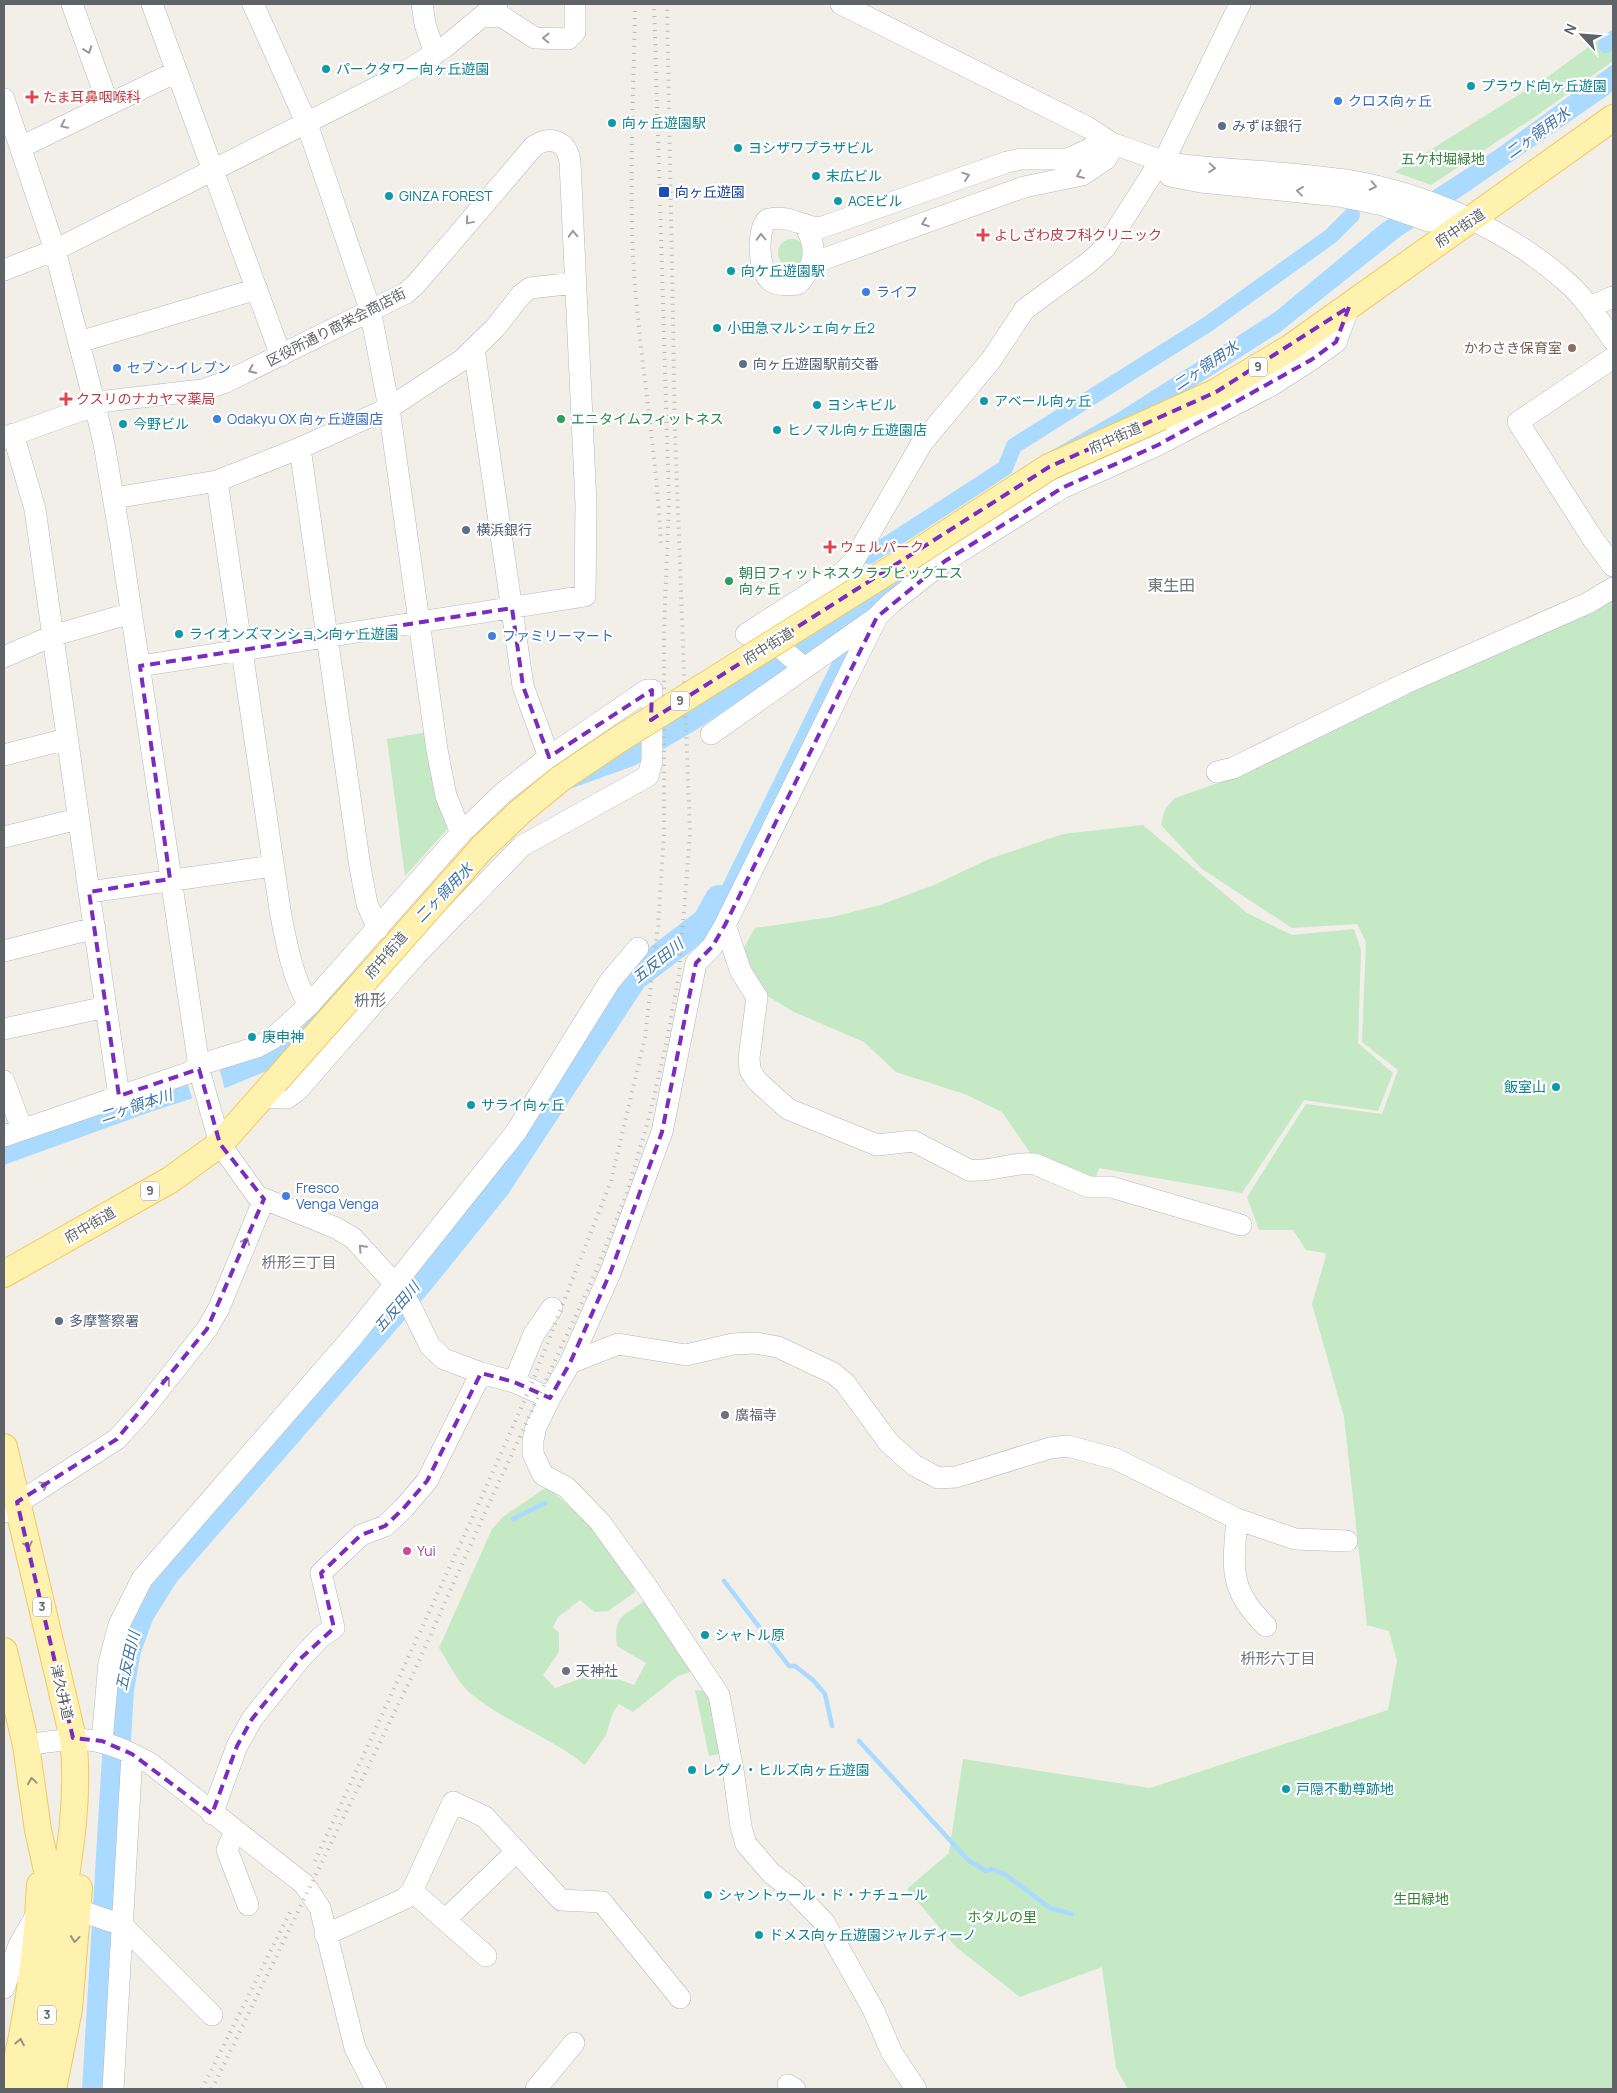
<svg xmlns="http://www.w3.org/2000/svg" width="1617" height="2093" font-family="Manrope,'Noto Sans JP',sans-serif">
  <rect width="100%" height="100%" fill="#f1efe8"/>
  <path fill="#c5e8c5" d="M1613,29V61L1536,116L1431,185L1395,172L1549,76Z
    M778 253a14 14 0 1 1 28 0a14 14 0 1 1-28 0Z
    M1613,592V2089H1128L1116,2068L1102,1967L1020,1997L956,1947L907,1889L949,1853L963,1759L1150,1788L1388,1710L1397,1661L1389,1631L1367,1625L1344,1417L1312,1304L1326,1256L1325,1253L1306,1250L1293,1230H1259L1247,1197L1306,1104L1382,1114L1398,1070L1362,1042L1366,942L1357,924L1292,928L1202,869L1161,825L1165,809L1175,798L1221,782Z
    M428,732L450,826L405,876L387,739Z
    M1143,825L1247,913L1292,935L1354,929L1361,950L1358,1043L1393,1073L1378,1111L1304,1100L1242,1193L1099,1168L1095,1180L1031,1154L1002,1112L967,1095L896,1072L864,1042L794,1012L764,994L742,951L755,928L832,917L880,905L934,885L989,859L1063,834Z
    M547,1487L587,1522L631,1576L635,1592L608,1611L595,1612L580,1600L558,1617L553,1627L559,1633V1652L543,1675L555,1688L582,1678L594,1665L607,1663L610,1676L634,1685L646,1663L617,1646C613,1616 623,1616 646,1600L697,1670L678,1676L633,1712L619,1704L613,1712L606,1735L585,1765C549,1736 504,1722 469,1692C457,1681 448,1661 439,1648L492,1529L503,1517Z
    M695,1690L707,1691L724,1753L709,1756Z"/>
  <path fill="#aadaff" d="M1613,64V90L1608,95L1468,192L1401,236L1280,332L975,526L901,583L713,932L695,946L697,920L711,908L833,660L837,635L696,730L636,765L570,789L499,846L312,1052L228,1087L153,1111L4,1165V1147L223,1067L290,1040L506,809L1042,456L1119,412L1275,312L1381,224L1494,151Z"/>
  <path fill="#f1efe8" d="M219,1067L225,1090L193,1101L186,1079Z"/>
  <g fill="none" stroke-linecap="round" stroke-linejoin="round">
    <path stroke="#aadaff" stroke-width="4.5" d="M513,1519L545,1503
      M724,1581L789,1666H795L813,1680L825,1694L832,1726
      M859,1741L969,1861L986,1871L992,1869L1006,1875L1050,1908L1072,1914"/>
    <path stroke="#aadaff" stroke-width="16" d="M1606,45L1613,39
      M869,556L1005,468L1014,446L1208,324L1331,236L1352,215
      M599,1016L612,1011"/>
    <path stroke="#aadaff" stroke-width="28" d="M96,2089L120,1690L127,1650L140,1614L165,1574L420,1281L496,1187L634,977L706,922L719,899"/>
    <defs>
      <path id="minor" d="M72,4L108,104
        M152,4L281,356
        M253,4L307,124L370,309L389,408L437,750L446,796L461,833
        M422,4L425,24L435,54
        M841,4L1087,127L1118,147
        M481,17L501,16L535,38L568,39L575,32V4
        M4,99L55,250L95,405L104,444L120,537L200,1073L220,1144L257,1196L336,1228L353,1238L395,1284L411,1307L430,1346L444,1359L481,1373L514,1382L550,1398
        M21,147L176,72
        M1164,161L1240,4
        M1170,176L1201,182L1339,196L1383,205L1429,221H1462
        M804,224C818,247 816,265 798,284C789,285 779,286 771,281C758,272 756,229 768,219C793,215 798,226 820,228L1007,162L1021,159H1068L1096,146L1114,144L1159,160L1183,165C1237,171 1291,172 1345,180C1425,193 1508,229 1569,284C1586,300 1599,320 1613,340
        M813,263L1024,187L1082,175L1106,159L1114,144
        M4,270L55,250L395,78L445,47L497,4
        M1590,307L1613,297
        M79,342L257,289
        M474,349L523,686L549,757
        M1613,358L1518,422L1593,539L1613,566
        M13,434L35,509L89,892
        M4,438L107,401L202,390L226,382L406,293L416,284L534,146C551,135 567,141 570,162L586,504L585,596L140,666
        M300,448L360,867L367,904L378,929
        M217,481L280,910C286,942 292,977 309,1005
        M114,498L217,481L300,448L389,408L462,360L495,328L521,295L530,288L575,283
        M877,617L725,925L712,947L696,963L662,1132L611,1271L570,1363L550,1398L536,1427L533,1440V1454L543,1475L566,1487L600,1522L647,1587L719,1695L734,1776L741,1827L746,1844L771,1873L793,1890L824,1922L873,2009L892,2053L916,2089
        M762,632L804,668
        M746,634L843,572L853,562L922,443L991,360L1025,309L1088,263L1105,248L1154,171
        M4,657L52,636L131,613
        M711,734L877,617L891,603L945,561L1062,488L1158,445L1272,385L1311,360L1336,342L1349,307
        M4,755L67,739
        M1217,772L1233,768L1406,683L1588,603L1613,588
        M4,837L78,819
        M725,925L741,972L757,997L749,1058L750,1070L757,1081L788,1109L877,1145L913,1141L969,1170C991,1173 1013,1161 1035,1164L1089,1187H1111L1241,1225
        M4,951L95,928
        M4,1029L106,1007
        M4,1081L22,1129
        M119,1096L89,892L273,866
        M4,1136L188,1073L199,1065L257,1047L272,1039L309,1005L461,833L504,792L549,757L647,690H652V761L648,776L522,846L416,955L297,1091L287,1098L261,1097
        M570,1363L618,1344L686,1355L733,1344L756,1343L778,1347L833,1373L845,1383L889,1443L914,1465L938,1478L956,1477L1050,1448L1068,1446L1116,1459L1237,1519L1295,1539L1347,1541
        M514,1382L534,1334L552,1308
        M4,1512L117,1439L144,1409L207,1329L219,1308L264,1199
        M1237,1519C1233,1568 1228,1589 1266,1626
        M102,1741L109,1663L119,1625L142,1579L355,1334L516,1132L610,981L638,948
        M26,1745C82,1737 100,1734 151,1764L304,1884L320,1908L355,2048L376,2089
        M212,1814L237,1746L252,1719L300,1659L321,1637L334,1628L321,1573L361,1535L385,1526L403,1509L427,1481L481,1373
        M235,1831L227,1850L248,1905
        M412,1891L486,1956
        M78,1910L122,1925L212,2015
        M446,1919L517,1851
        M325,1935L404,1899L412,1891L453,1802L485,1817L561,1900L602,1902L680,1998
        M4,1988L19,1945L37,1914
        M788,2085L795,2089
        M113,2089L132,1754
        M536,2089L574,2043"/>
      <path id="major" d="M1161,417L1216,392L1290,348L1613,118
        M4,1274L170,1180L220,1144L275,1082
        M4,1447L73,1738C81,1804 66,1873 56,1939C48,1989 44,2039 32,2089
        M4,1651L26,1745L38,1830L48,1875L52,1908
        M10,2089C27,2023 37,1953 40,1885
        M53,2089L69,2009L79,1888"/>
    </defs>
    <use href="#minor" stroke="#b5b8bc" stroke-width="22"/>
    <use href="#major" stroke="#f2c960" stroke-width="28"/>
    <use href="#minor" stroke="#fff" stroke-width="21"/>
    <use href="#major" stroke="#fff2af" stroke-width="26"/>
    <path stroke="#b6b7b8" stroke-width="4" stroke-dasharray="1 6" stroke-linecap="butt" d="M635,4C634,87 629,171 633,254C638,352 657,449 661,548
      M315,1861L479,1503L530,1388L611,1181L645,1037L658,926L664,832V630L669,502L654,4
      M202,2089L290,1912
      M212,2089L414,1672L487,1508L595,1274L628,1190L650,1114L667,1040L679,975L690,834L675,429L667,4"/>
    <defs>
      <path id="major-bridge" d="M275,1082L482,848L520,812L560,779L618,740L893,568L1049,467L1161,417"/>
    </defs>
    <use href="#major-bridge" stroke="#f2c960" stroke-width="28" stroke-linecap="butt"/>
    <use href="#major-bridge" stroke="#fff2af" stroke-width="26"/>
  </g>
  <defs><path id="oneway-chevron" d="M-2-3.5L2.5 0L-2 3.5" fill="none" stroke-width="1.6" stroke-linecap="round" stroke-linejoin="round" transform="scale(1.25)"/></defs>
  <g stroke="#979a9d">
    <use href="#oneway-chevron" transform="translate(546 38) rotate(-179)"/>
    <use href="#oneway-chevron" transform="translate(88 50) rotate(70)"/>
    <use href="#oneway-chevron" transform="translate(64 125) rotate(154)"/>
    <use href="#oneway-chevron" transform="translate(1212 168) rotate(4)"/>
    <use href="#oneway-chevron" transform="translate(1080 175) rotate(157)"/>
    <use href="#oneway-chevron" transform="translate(966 176) rotate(-19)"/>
    <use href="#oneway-chevron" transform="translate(1373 186) rotate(12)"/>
    <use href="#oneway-chevron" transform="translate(1300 191) rotate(-173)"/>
    <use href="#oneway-chevron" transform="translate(469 221) rotate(130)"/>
    <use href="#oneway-chevron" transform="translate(925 223) rotate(160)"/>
    <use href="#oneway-chevron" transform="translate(573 234) rotate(-92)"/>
    <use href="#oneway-chevron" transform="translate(761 237) rotate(-92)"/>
    <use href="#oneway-chevron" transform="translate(252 370) rotate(155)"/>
    <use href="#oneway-chevron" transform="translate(246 1241) rotate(-68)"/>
    <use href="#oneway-chevron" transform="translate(362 1248) rotate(-133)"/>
    <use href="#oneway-chevron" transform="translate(167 1381) rotate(-51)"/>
    <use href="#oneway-chevron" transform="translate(44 1485) rotate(-31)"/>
  </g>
  <g stroke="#979581">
    <use href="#oneway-chevron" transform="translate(28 1545) rotate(77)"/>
    <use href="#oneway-chevron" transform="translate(32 1781) rotate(-98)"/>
    <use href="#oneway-chevron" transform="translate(75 1939) rotate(95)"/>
    <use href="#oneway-chevron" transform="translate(20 2042) rotate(-79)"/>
  </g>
  <path fill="none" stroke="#7b2cbf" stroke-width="4" stroke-dasharray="10 6" stroke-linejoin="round" d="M1349,307L1336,342L1311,360L1158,445L1062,488L945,561L877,617L725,925L712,947L696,963L662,1132L611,1271L570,1363L550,1398L514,1382L481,1373L427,1481L403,1509L385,1526L361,1535L321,1573L334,1628L300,1659L252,1719L237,1746L212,1814L132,1754L102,1741L73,1738L17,1502L117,1439L207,1329L264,1199L220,1144L199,1069L119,1096L89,892L170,879L140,666L512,608L523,686L549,757L652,690L651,720L1049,467L1216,392Z"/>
  <g fill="#0f9aa8" stroke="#fff" stroke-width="2">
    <circle cx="326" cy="69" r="5"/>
    <circle cx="1471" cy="86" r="5"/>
    <circle cx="612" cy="123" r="5"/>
    <circle cx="738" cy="148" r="5"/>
    <circle cx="816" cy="176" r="5"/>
    <circle cx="389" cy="196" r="5"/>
    <circle cx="838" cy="201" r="5"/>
    <circle cx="731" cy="271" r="5"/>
    <circle cx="717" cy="328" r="5"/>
    <circle cx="984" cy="401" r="5"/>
    <circle cx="817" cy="405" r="5"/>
    <circle cx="123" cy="424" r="5"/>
    <circle cx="777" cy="430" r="5"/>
    <circle cx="179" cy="634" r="5"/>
    <circle cx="252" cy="1037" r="5"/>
    <circle cx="1556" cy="1087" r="5"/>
    <circle cx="471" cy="1105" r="5"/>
    <circle cx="705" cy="1635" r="5"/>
    <circle cx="692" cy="1770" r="5"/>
    <circle cx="1286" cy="1789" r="5"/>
    <circle cx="708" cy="1895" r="5"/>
    <circle cx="759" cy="1935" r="5"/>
  </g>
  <g fill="#e0444e" stroke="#fff" stroke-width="2">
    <path d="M29.5 89.5h5v5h5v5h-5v5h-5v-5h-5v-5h5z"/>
    <path d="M980.5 227.5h5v5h5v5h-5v5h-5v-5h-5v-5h5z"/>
    <path d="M63.5 391.5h5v5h5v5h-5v5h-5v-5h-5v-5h5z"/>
    <path d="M827.5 539.5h5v5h5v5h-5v5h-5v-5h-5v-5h5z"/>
  </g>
  <g fill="#3f7fe0" stroke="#fff" stroke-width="2">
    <circle cx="1338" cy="101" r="5"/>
    <circle cx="866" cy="292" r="5"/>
    <circle cx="117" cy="368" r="5"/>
    <circle cx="217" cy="419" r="5"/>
    <circle cx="492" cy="636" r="5"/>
    <circle cx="286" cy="1196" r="5"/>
  </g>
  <g fill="#5c6f8a" stroke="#fff" stroke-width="2">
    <circle cx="1222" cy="126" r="5"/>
    <circle cx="743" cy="364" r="5"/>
    <circle cx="466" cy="530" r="5"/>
    <circle cx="59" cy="1321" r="5"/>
  </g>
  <rect fill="#1a4fb4" stroke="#fff" stroke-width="2" x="658" y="186" width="12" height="12" rx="2.5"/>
  <circle fill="#8d6e63" stroke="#fff" stroke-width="2" cx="1572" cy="348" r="5"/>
  <g fill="#2e9e5b" stroke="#fff" stroke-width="2">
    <circle cx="561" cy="419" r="5"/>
    <circle cx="729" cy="581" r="5"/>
  </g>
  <g fill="#6b7280" stroke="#fff" stroke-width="2">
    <circle cx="725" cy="1415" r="5"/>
    <circle cx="566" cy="1671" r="5"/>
  </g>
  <circle fill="#d1479c" stroke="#fff" stroke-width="2" cx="407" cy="1551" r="5"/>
  <g text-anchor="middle" stroke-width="4.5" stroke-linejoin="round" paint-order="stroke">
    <g fill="#fff" stroke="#8f9295" stroke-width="1">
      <rect x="1249" y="357.5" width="18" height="19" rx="4"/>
      <rect x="671" y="691.5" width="18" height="19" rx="4"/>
      <rect x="141" y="1181.5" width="18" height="19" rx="4"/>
      <rect x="33" y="1597.5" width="18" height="19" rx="4"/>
      <rect x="38" y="2005.5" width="18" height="19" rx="4"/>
    </g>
    <g font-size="12" font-weight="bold" fill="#5f6368">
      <text x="1258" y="371">9</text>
      <text x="680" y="705">9</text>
      <text x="150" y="1195">9</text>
      <text x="42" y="1611">3</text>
      <text x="47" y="2019">3</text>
    </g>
    <g font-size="14" fill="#0d838f" stroke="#fff" text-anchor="start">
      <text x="336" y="74">パークタワー向ヶ丘遊園</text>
      <text x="1481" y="91">プラウド向ヶ丘遊園</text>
      <text x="622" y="128">向ヶ丘遊園駅</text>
      <text x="748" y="153">ヨシザワプラザビル</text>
      <text x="826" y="181">末広ビル</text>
      <text x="399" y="201">GINZA FOREST</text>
      <text x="848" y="206">ACEビル</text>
      <text x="741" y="276">向ケ丘遊園駅</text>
      <text x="727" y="333">小田急マルシェ向ヶ丘2</text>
      <text x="994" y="406">アベール向ヶ丘</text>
      <text x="827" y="410">ヨシキビル</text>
      <text x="133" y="429">今野ビル</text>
      <text x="787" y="435">ヒノマル向ヶ丘遊園店</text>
      <text x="189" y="639">ライオンズマンション向ヶ丘遊園</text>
      <text x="262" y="1042">庚申神</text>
      <text x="1546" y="1092" text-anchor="end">飯室山</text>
      <text x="481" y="1110">サライ向ヶ丘</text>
      <text x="715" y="1640">シャトル原</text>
      <text x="702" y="1775">レグノ・ヒルズ向ヶ丘遊園</text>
      <text x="1296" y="1794">戸隠不動尊跡地</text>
      <text x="718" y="1900">シャントゥール・ド・ナチュール</text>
      <text x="769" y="1940">ドメス向ヶ丘遊園ジャルディーノ</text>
    </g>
    <g font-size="14" fill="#be3a42" stroke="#fff" text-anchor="start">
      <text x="43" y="102">たま耳鼻咽喉科</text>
      <text x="994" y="240">よしざわ皮フ科クリニック</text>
      <text x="76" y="404">クスリのナカヤマ薬局</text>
      <text x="840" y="552">ウェルパーク</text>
    </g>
    <g font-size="14" fill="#366cbe" stroke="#fff" text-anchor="start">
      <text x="1348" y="106">クロス向ヶ丘</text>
      <text x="876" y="297">ライフ</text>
      <text x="127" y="373">セブン-イレブン</text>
      <text x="227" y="424">Odakyu OX 向ヶ丘遊園店</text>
      <text x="502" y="641">ファミリーマート</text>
      <text x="296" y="1193">Fresco<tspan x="296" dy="16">Venga Venga</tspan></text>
    </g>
    <g font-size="14" fill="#4e5e75" stroke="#fff" text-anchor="start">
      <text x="1232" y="131">みずほ銀行</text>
      <text x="753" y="369">向ヶ丘遊園駅前交番</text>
      <text x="476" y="535">横浜銀行</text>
      <text x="69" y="1326">多摩警察署</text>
    </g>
    <g font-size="14" fill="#348238" stroke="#fff">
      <text x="1443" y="164">五ケ村堀緑地</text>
      <text x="1421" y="1904">生田緑地</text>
      <text x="1002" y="1922">ホタルの里</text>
    </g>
    <g font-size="14" fill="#164399" stroke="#fff" text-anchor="start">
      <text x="675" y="197">向ヶ丘遊園</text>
    </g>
    <g font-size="14" fill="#5f6368" stroke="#fff">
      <text transform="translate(1460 228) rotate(-34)" y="5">府中街道</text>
      <text transform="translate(336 327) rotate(-27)" y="5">区役所通り商栄会商店街</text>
      <text transform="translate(1115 438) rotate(-24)" y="5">府中街道</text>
      <text transform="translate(768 646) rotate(-32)" y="5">府中街道</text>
      <text transform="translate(386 955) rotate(-49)" y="5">府中街道</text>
      <text transform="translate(90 1225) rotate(-30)" y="5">府中街道</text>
      <text transform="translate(62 1692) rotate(77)" y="5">津久井道</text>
    </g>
    <g font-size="14" fill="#785e54" stroke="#fff" text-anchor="end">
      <text x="1562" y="353">かわさき保育室</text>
    </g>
    <g font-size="14" fill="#27864d" stroke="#fff" text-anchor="start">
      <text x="571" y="424">エニタイムフィットネス</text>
      <text x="739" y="578">朝日フィットネスクラブビックエス<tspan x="739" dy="16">向ヶ丘</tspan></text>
    </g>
    <g font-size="14" fill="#5b616d" stroke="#fff" text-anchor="start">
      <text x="735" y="1420">廣福寺</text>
      <text x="576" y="1676">天神社</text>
    </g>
    <g font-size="14" fill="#b23c85" stroke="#fff" text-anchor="start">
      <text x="417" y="1556">Yui</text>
    </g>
    <g font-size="15" font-style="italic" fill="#4174aa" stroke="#fff">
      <text transform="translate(1538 133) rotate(-36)" y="5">二ヶ領用水</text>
      <text transform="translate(1206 366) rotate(-34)" y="5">二ヶ領用水</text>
      <text transform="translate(444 893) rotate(-46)" y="5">二ヶ領用水</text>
      <text transform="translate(658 961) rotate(-39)" y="5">五反田川</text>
      <text transform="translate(136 1106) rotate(-18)" y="5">二ヶ領本川</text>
      <text transform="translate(397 1307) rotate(-49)" y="5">五反田川</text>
      <text transform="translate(128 1661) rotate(-77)" y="5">五反田川</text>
    </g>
    <g font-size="15" fill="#70757a" stroke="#fff">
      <text x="299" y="1268">枡形三丁目</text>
      <text x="1278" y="1664">枡形六丁目</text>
    </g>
    <g font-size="16" fill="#70757a" stroke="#fff">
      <text x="1171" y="591">東生田</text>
      <text x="370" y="1006">枡形</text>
    </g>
  </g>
  <rect width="1617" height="2093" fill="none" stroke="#5f6368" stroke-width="10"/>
  <g transform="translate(1582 35) rotate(296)" stroke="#ffffff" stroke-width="4" paint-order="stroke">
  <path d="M0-4L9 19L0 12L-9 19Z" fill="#5f6368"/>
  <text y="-8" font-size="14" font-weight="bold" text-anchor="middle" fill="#5f6368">N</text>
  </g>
</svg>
